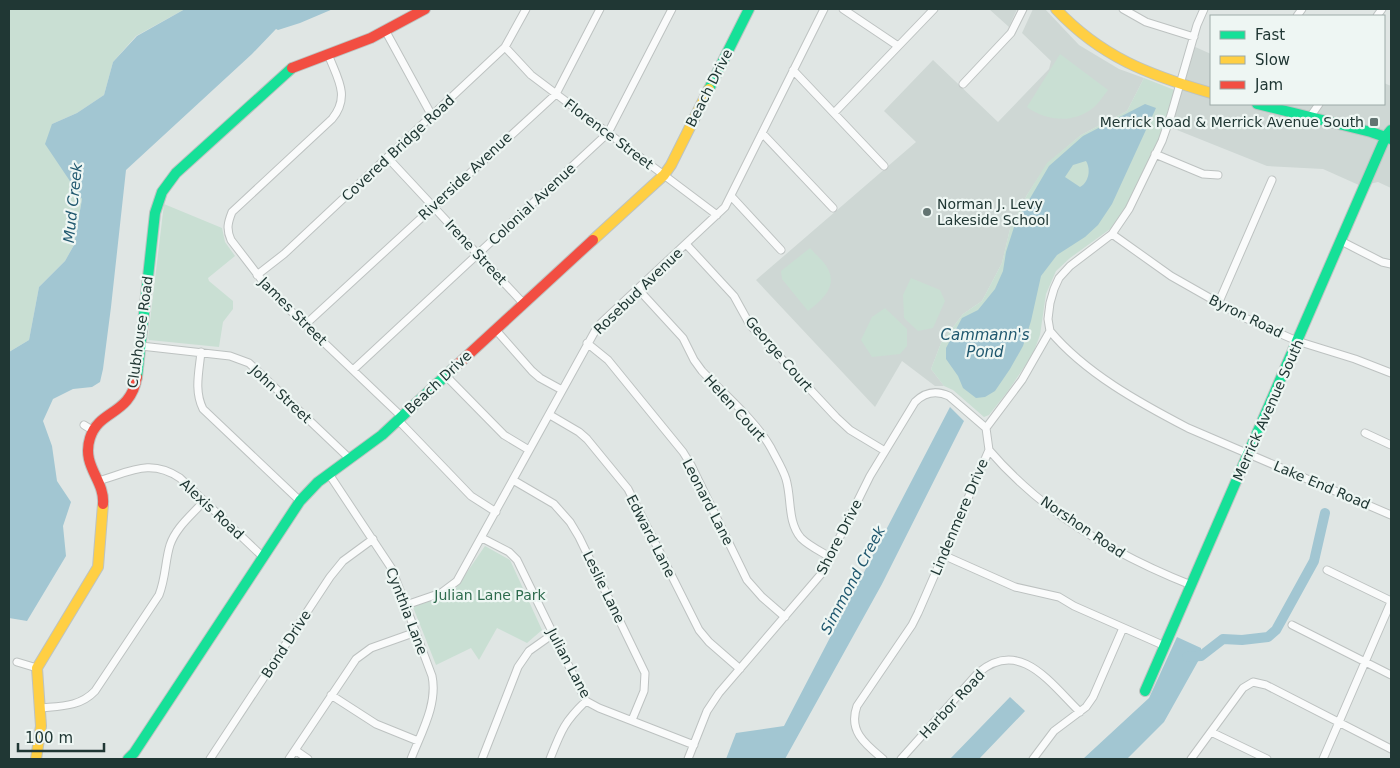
<svg xmlns="http://www.w3.org/2000/svg" width="1400" height="768" font-family="'DejaVu Sans',sans-serif">
  <rect width="100%" height="100%" fill="#e0e6e4"/>
  <path fill="#ced7d4" d="M989,9H1017L1009,27Z
    M1033,9H1045L1079,45L1119,69L1144,78L1127,111L1081,135L1048,163L1027,195L1010,229L1002,263L982,301L963,314L941,343L931,369L944,386H935L902,361L875,407L756,280L916,142L884,111L933,60L998,122L1049,69L1051,61L1022,33Z
    M1193,46L1211,54V104H1384V83L1391,86V188L1378,182L1361,186L1323,169L1267,166L1167,126Z"/>
  <path fill="#c9dfd3" d="M9,9H185L136,36L113,62L104,95L77,113L52,124L82,199L74,245L65,261L39,287L29,340L9,352Z
    M1060,54L1108,90C1103,96 1099,103 1093,108C1073,124 1046,121 1027,107Z
    M1144,78L1177,91L1171,113L1130,205L1117,224L1070,258L1056,271L1046,294L1040,335L1033,354L1008,391L989,415L984,417L953,390L944,386L931,369L941,343L963,314L982,301L1002,263L1010,229L1027,195L1047,163L1081,135L1127,111Z
    M164,204L222,228L225,242L235,256L208,278L209,281L233,301V309L223,322L219,347L149,340L148,338Z
    M810,248C815,254 825,262 828,269C838,288 820,301 808,311L782,279L781,271Z
    M911,278L940,290L945,301L933,328L918,331L904,318L903,295Z
    M885,308L907,329V346L900,354L872,357L861,340L872,317Z
    M485,546L510,560L542,630L527,643L497,628L479,660L471,648L436,665L413,607L454,591Z"/>
  <path fill="#a2c6d2" fill-rule="evenodd" d="M185,9H333L300,23L278,30L276,29L252,54L126,170L111,307L103,369L100,382L92,387L73,389L53,399L43,421L52,446L57,481L71,502L63,526L66,556L27,621L9,618V352L29,340L39,287L65,261L74,245L82,199L45,144L52,124L77,113L104,95L113,62L137,36Z
    M1145,104L1156,108L1112,204L1098,225L1085,237L1057,255L1041,276L1031,321L1023,346L1010,369L995,391L985,397L976,398L963,388L958,376L946,359V348L962,318L978,310L995,289L1003,271L1006,252L1015,224L1049,166L1083,136ZM1086,161C1091,169 1089,182 1080,187L1065,177L1073,165Z
    M950,407L964,421L882,584L785,759H726L736,733L784,726Z
    M1177,637L1201,648V656L1164,722L1127,759H1083L1149,698Z
    M1010,697L1025,711L979,759H950Z"/>
  <g fill="none" stroke-linecap="round" stroke-linejoin="round">
    <path stroke="#a2c6d2" stroke-width="10" d="M1187,657L1201,656L1223,639L1242,640L1268,637L1276,630L1314,561L1325,513"/>
    <defs>
      <path id="street" d="M843,9L898,46
        M1123,9L1146,22L1194,37
        M1297,16L1302,9
        M1377,16L1382,9
        M385,30L432,116
        M505,47L531,75L717,215
        M328,54C337,78 351,96 332,119L232,212C228,222 226,229 231,240L271,292L402,417
        M793,70L884,166
        M963,84L1011,33L1023,9
        M834,113L934,9
        M1310,117L1319,104
        M762,133L833,208
        M1155,154L1203,174L1218,175
        M388,158L523,303
        M731,196L781,250
        M1112,234L1171,276L1245,318L1297,341L1355,359L1391,373
        M1341,241L1382,262L1391,264
        M686,244L734,296L750,325L836,417L850,430L885,451
        M257,275L284,254L505,47L526,9
        M638,289L683,338L694,360L702,371C724,394 756,421 771,448C776,458 783,469 786,479C792,499 787,521 801,538C809,546 820,551 830,557
        M1218,304L1272,180
        M306,324L556,94L600,9
        M495,329L532,371L540,378L562,390
        M1050,331C1085,373 1140,403 1188,428L1391,515
        M587,343L608,360L683,452L691,465L747,580L762,597L785,617
        M141,346L230,356L249,363L350,459
        M201,352C199,372 194,391 203,409L300,501
        M353,370L608,133L672,9
        M445,375L504,435L529,450
        M550,415L579,432L587,439L628,489L699,630L709,642L740,669
        M398,420L471,496L496,512
        M84,425L92,430
        M1365,433L1391,445
        M989,450C1042,512 1115,555 1191,585
        M329,474L392,569L432,676C438,704 421,733 411,759
        M513,480L554,504L570,522L579,537L645,673L644,691L632,720
        M98,481C130,472 150,458 180,478L263,557
        M482,538L509,552L517,560L586,701L599,708L694,745
        M943,555L1015,587L1059,597L1074,606L1165,646
        M1327,570L1391,601
        M406,605L441,593L457,581L595,331L601,323L725,207L824,9
        M1292,625L1391,675
        M17,662L37,668
        M331,695L376,724L418,741
        M40,708C60,706 80,707 95,691L159,595C166,577 165,561 170,545C176,527 192,515 204,501
        M1211,732L1267,759
        M295,750L308,759
        M210,759L330,577L343,561L373,539
        M289,759L356,659L371,648L416,632
        M482,759L518,667L529,651L553,634
        M550,759C561,731 564,722 586,701
        M688,759L707,711L719,693L822,573L870,476L915,402C925,392 936,390 949,396L986,428
        M883,759C865,744 848,731 857,706L912,625L918,613L989,450L986,428L1022,380L1050,331L1048,319L1050,303L1054,289L1059,278L1070,266L1112,234L1129,209L1162,141L1171,115L1197,25L1204,9
        M901,759L978,673C1020,637 1051,684 1080,712
        M1033,759L1054,731L1086,707L1093,697L1123,628
        M1191,759L1243,688L1253,682L1266,685L1391,749
        M1323,759L1391,602"/>
      <path id="fast" d="M709,89L749,9
        M1257,104L1371,132L1391,139
        M137,377L155,213L162,192L176,173L292,68
        M1145,691L1386,136L1391,130
        M128,759L134,753L300,501L318,482L382,435L456,366"/>
      <path id="slow" d="M1056,9C1101,57 1149,75 1211,93
        M593,240L664,175L671,165L709,89
        M36,759L41,726L37,668L98,567L103,504"/>
      <path id="jam" d="M292,68L371,38L425,9
        M456,366L593,240
        M103,504C105,480 81,466 90,438C99,409 130,416 137,377"/>
    </defs>
    <use href="#street" stroke="#bdc2c1" stroke-width="9"/>
    <use href="#fast" stroke="#bdc3c1" stroke-width="12"/>
    <use href="#slow" stroke="#bdc3c1" stroke-width="12"/>
    <use href="#jam" stroke="#bdc3c1" stroke-width="12"/>
    <use href="#street" stroke="#fafbfb" stroke-width="7"/>
    <use href="#fast" stroke="#16e098" stroke-width="10"/>
    <use href="#slow" stroke="#ffcf43" stroke-width="10"/>
    <use href="#jam" stroke="#f24e42" stroke-width="10"/>
  </g>
  <g fill="#637472" stroke="#eef6f3" stroke-width="2">
    <rect x="1369" y="117" width="10" height="10" rx="2.5"/>
    <circle cx="927" cy="212" r="5"/>
  </g>
  <g text-anchor="middle" stroke-width="4.5" stroke-linejoin="round" paint-order="stroke">
    <g font-size="14" fill="#203734" stroke="#eef6f3">
      <text transform="translate(709 88) rotate(-63)" y="5">Beach Drive</text>
      <text transform="translate(609 134) rotate(37)" y="5">Florence Street</text>
      <text transform="translate(398 148) rotate(-43)" y="5">Covered Bridge Road</text>
      <text transform="translate(465 176) rotate(-43)" y="5">Riverside Avenue</text>
      <text transform="translate(532 204) rotate(-43)" y="5">Colonial Avenue</text>
      <text transform="translate(476 252) rotate(47)" y="5">Irene Street</text>
      <text transform="translate(638 291) rotate(-44)" y="5">Rosebud Avenue</text>
      <text transform="translate(293 311) rotate(45)" y="5">James Street</text>
      <text transform="translate(1246 316) rotate(26)" y="5">Byron Road</text>
      <text transform="translate(140 332) rotate(-82)" y="5">Clubhouse Road</text>
      <text transform="translate(779 354) rotate(49)" y="5">George Court</text>
      <text transform="translate(438 382) rotate(-43)" y="5">Beach Drive</text>
      <text transform="translate(281 394) rotate(43)" y="5">John Street</text>
      <text transform="translate(735 408) rotate(48)" y="5">Helen Court</text>
      <text transform="translate(1268 410) rotate(-66)" y="5">Merrick Avenue South</text>
      <text transform="translate(1322 485) rotate(23)" y="5">Lake End Road</text>
      <text transform="translate(708 502) rotate(63)" y="5">Leonard Lane</text>
      <text transform="translate(212 509) rotate(43)" y="5">Alexis Road</text>
      <text transform="translate(959 517) rotate(-67)" y="5">Lindenmere Drive</text>
      <text transform="translate(1083 527) rotate(34)" y="5">Norshon Road</text>
      <text transform="translate(651 536) rotate(63)" y="5">Edward Lane</text>
      <text transform="translate(839 537) rotate(-63)" y="5">Shore Drive</text>
      <text transform="translate(604 587) rotate(64)" y="5">Leslie Lane</text>
      <text transform="translate(407 611) rotate(69)" y="5">Cynthia Lane</text>
      <text transform="translate(286 644) rotate(-57)" y="5">Bond Drive</text>
      <text transform="translate(569 663) rotate(62)" y="5">Julian Lane</text>
      <text transform="translate(952 704) rotate(-47)" y="5">Harbor Road</text>
    </g>
    <g font-size="14" fill="#203734" stroke="#eef6f3" text-anchor="end">
      <text x="1364" y="127">Merrick Road &amp; Merrick Avenue South</text>
      <text x="937" y="209" text-anchor="start">Norman J. Levy<tspan x="937" dy="16">Lakeside School</tspan></text>
    </g>
    <g font-size="14" fill="#2d6b4d" stroke="#eef6f3">
      <text x="490" y="600">Julian Lane Park</text>
    </g>
    <g font-size="15" font-style="italic" fill="#1f576e" stroke="#eef6f3">
      <text transform="translate(73 203) rotate(-84)" y="5">Mud Creek</text>
      <text x="985" y="340">Cammann's<tspan x="985" dy="17">Pond</tspan></text>
      <text transform="translate(853 580) rotate(-62)" y="5">Simmond Creek</text>
    </g>
  </g>
  <rect width="1400" height="768" fill="none" stroke="#203734" stroke-width="20"/>
  <rect x="1210" y="15" width="175" height="90" fill="#eef6f3" stroke="#9caaa7"/>
  <rect x="1220" y="31" width="25" height="8" fill="#16e098" stroke="#9caaa7"/>
  <text x="1255" y="40" font-size="15" fill="#203734">Fast</text>
  <rect x="1220" y="56" width="25" height="8" fill="#ffcf43" stroke="#9caaa7"/>
  <text x="1255" y="65" font-size="15" fill="#203734">Slow</text>
  <rect x="1220" y="81" width="25" height="8" fill="#f24e42" stroke="#9caaa7"/>
  <text x="1255" y="90" font-size="15" fill="#203734">Jam</text>
  <path d="M18 743v8h86v-8" fill="none" stroke="#203734" stroke-width="2.5"/>
  <text x="25" y="743" font-size="15" fill="#203734" stroke="#eef6f3" stroke-width="4" paint-order="stroke">100 m</text>
</svg>
